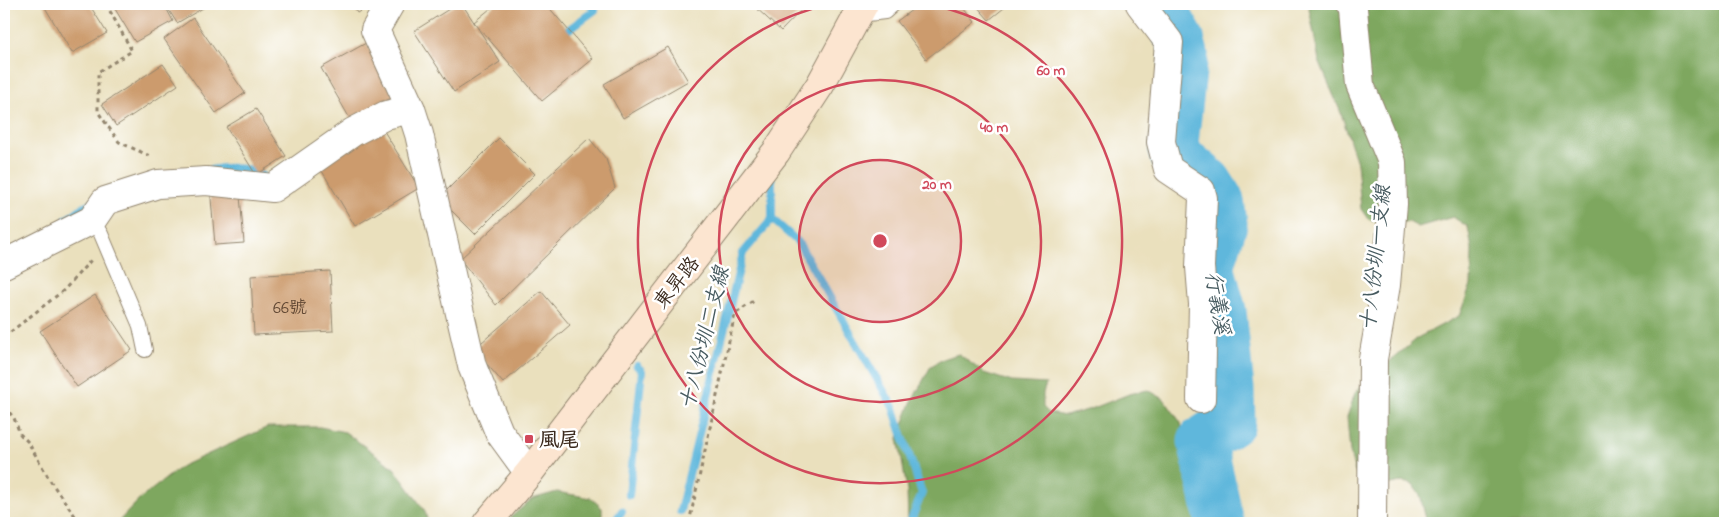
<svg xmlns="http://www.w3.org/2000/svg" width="1729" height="527" font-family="'Indie Flower','LXGW WenKai TC',sans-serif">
  <rect width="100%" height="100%" fill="#fff"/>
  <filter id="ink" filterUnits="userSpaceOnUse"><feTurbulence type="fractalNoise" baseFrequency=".02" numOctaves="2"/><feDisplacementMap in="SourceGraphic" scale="10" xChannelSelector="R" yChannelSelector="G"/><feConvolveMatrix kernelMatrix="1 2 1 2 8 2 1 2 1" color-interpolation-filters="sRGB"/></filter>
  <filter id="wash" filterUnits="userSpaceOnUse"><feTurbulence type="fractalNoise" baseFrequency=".0096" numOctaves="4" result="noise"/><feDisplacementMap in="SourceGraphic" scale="20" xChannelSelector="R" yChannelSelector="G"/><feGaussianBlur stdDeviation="1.12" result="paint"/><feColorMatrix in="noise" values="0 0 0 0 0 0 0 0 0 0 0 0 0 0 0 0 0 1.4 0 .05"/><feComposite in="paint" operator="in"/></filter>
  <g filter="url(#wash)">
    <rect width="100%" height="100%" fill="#eae0bd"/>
    <path fill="#7ea75f" stroke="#5c683e" d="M1311,4H1725V523H1427L1420,495L1412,484L1402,482L1376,487L1365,484L1355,472L1350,452L1347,417L1355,393L1366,381L1419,337L1459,316L1471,285L1472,249L1468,227L1453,217L1418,227L1409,222H1378L1368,219L1361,209L1357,163L1341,113L1319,61L1309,8Z
      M959,354L984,373L1012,382L1046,384L1043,393V407L1049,413L1065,416L1091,409L1129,394L1148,390L1164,399L1181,423L1188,454L1192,487L1204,523H908L907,490L898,438L911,403L931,366L945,358Z
      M268,427H320L345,432L394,468L425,511L428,523H117L141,498L182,466Z
      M557,492L591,498L602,508V523H504L532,499Z"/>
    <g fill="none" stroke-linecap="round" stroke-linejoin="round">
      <path stroke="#5eb7dc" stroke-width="8" d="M561,35L595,10L590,4
        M211,170C229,166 246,166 262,176
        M772,219L798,242L893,407L922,493L910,523
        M66,220L85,206L94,202
        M629,495L642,371L637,366
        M680,511L743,253L772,219V181
        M614,523L622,511"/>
      <path stroke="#5eb7dc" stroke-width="49" d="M1160,4L1180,39L1184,54L1173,152L1208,182L1220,201L1223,224L1210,267L1222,311L1230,389L1231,422L1202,441L1220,523"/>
    </g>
    <g id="blocks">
      <path fill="#cc9b6d" d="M43,4H89L107,33L72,53Z
        M112,4H164L173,21L135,42Z
        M165,4H210L177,23Z
        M351,4H372L357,13Z
        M457,4H462L500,62L454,92L414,31Z
        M496,4H546L593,59L542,101L474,22Z
        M752,4H807L781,31Z
        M920,4H961L975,22L926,59L897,21Z
        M975,4H1009L989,20Z
        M193,18L245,93L216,113L164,39Z
        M366,43L397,99L353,124L321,68Z
        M668,47L688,81L623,118L604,84Z
        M163,64L178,85L116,126L102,104Z
        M256,109L286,156L256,175L226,127Z
        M379,123L419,188L355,226L316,161Z
        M499,138L535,174L475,234L439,198Z
        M589,138L606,159L615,188L496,305L460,259Z
        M239,184L244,243L215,245L210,187Z
        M330,271L333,331L254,335L251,276Z
        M541,291L570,325L503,383L474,349Z
        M95,295L132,350L77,387L40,331Z"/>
    </g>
  </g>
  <g filter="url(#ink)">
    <use href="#blocks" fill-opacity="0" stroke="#92856e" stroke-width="1"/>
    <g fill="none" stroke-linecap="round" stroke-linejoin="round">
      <defs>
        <path id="lane" d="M859,15L885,12L894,4
          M92,220L101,234L140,326L145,350"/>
        <path id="street" d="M390,4L375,30L411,109L419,134L472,366L499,432L529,473
          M1140,4L1169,42L1161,142L1168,169L1201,191L1203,198L1200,267L1203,304L1201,399
          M1351,4L1353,9L1360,85L1392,162L1393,204L1386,285L1373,359L1372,523
          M4,264L92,220L105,201L158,184L206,181L273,188L353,132L386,115L411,109"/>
        <path id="secondary" d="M487,523L529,473L776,152L820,85L864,4"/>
      </defs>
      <use href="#lane" stroke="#92856e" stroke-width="16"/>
      <use href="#street" stroke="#92856e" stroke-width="30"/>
      <use href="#secondary" stroke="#92856e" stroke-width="30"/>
      <path stroke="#92856e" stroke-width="3" stroke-dasharray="4 4" stroke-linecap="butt" d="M106,4L132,51L98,72V112L119,142L152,157
        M4,337L64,290L91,260
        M4,406L14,418L20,434L28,442L51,482L80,523
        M689,523L735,314L754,301"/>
      <use href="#lane" stroke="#fff" stroke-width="14"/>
      <use href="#street" stroke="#fff" stroke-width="28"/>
      <use href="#secondary" stroke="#fce5d0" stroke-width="28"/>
    </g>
  </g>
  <circle cx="880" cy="241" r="81" fill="#d1495b" fill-opacity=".12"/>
  <g fill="none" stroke="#d1495b" stroke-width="2.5">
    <circle cx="880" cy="241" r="81"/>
    <circle cx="880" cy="241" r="161"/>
    <path d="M928 4A242 242 0 1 1 832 4"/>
  </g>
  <rect fill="#d1495b" stroke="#fff" stroke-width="2" x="524" y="434" width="10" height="10" rx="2.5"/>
  <g text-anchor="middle" stroke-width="5" stroke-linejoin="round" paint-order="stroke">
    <g font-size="18" fill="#5f4632">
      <text x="290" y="313">66號</text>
    </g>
    <g font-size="20" fill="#3b2a1e" stroke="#fff">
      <text transform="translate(676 282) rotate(-52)" y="7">東昇路</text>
    </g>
    <g font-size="20" font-weight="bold" fill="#3b2a1e" stroke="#fff" text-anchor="start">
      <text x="539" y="446">風尾</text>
    </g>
    <g font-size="21" font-style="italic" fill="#475b60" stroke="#fff">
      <text transform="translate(1375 258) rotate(-84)" y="7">十八份圳一支線</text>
      <text transform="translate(1218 303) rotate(81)" y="7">行義溪</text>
      <text transform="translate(704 338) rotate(-76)" y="7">十八份圳二支線</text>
    </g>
  </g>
  <circle cx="880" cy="241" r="8" fill="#d1495b" stroke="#fff" stroke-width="2.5"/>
  <g font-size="15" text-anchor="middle" font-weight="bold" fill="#d1495b" stroke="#fff" stroke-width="5" stroke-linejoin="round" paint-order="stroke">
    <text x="1051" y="75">60 m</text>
    <text x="994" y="132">40 m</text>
    <text x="937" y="189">20 m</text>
  </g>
  <rect width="1729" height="527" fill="none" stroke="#fff" stroke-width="20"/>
</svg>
